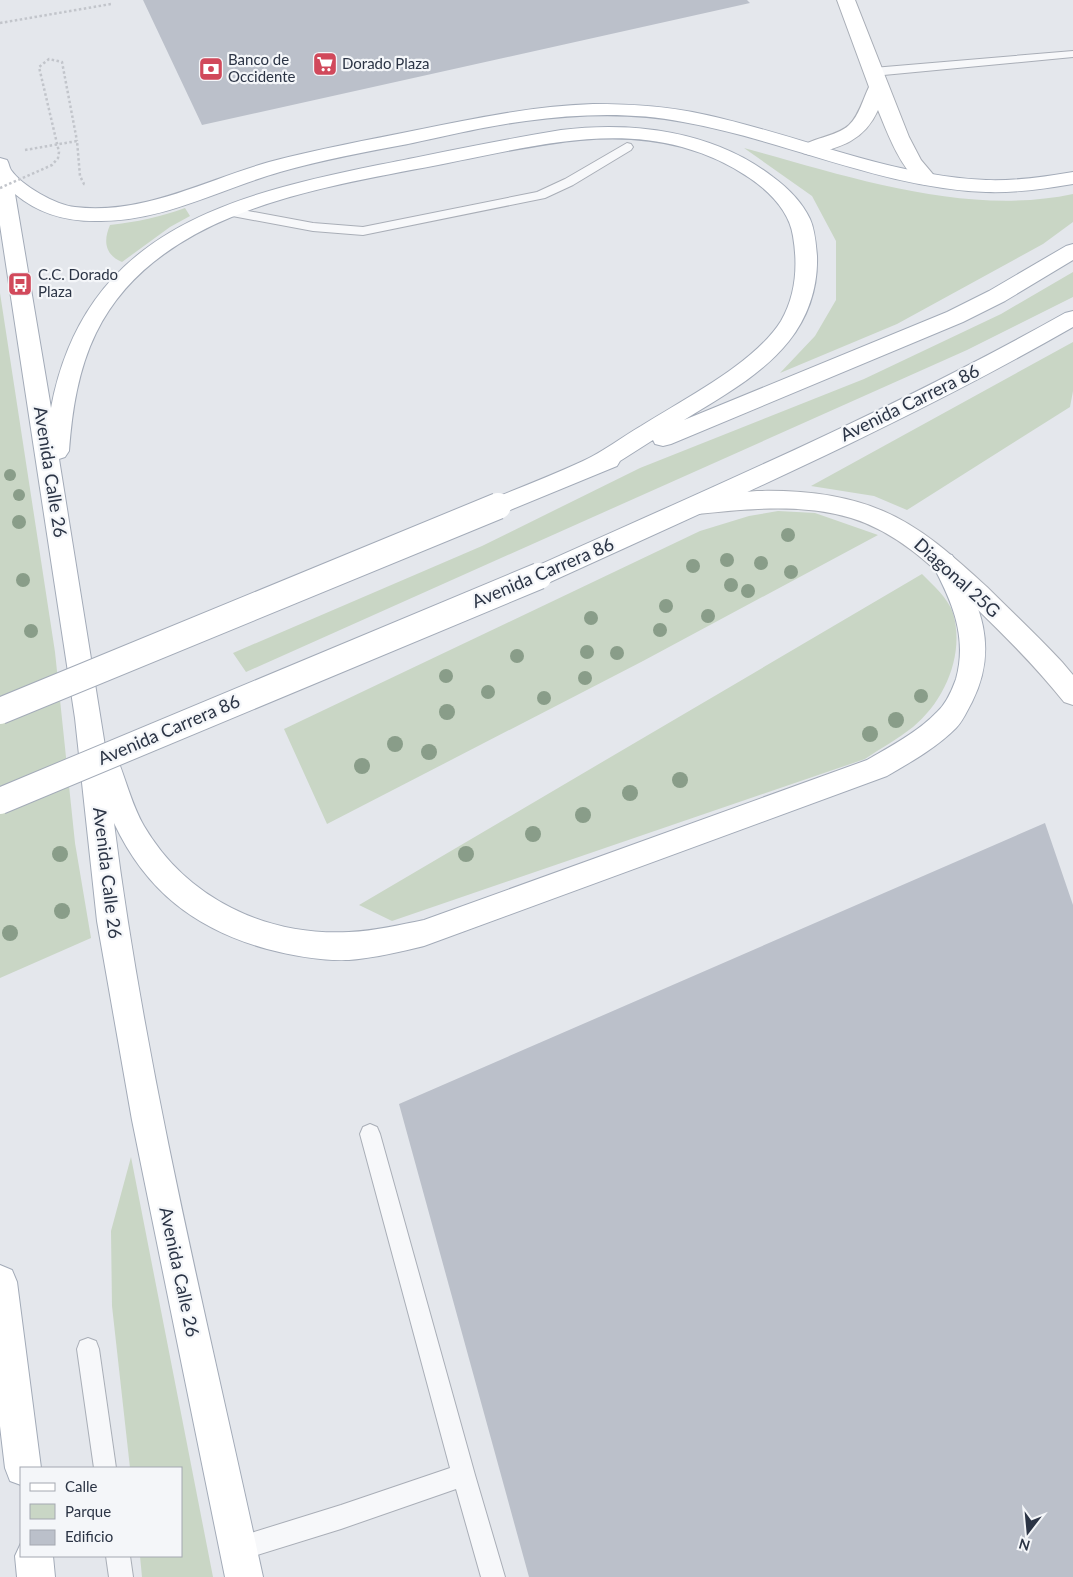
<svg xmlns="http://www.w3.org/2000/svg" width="1073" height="1577" font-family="Lato,sans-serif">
  <rect width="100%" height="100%" fill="#e4e7ec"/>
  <path fill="#c9d6c5" d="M744,148C847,176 966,217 1073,194V222L1043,244L897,324L780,373L815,336L836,300V241L812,196Z
    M185,208L190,216L170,227L122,262C105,255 103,241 110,225C137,222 160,217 185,208Z
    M1073,272V297L967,350L246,672L233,653L482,546L640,468L864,379L1001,314Z
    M0,293L55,652L75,843L91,938L0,978Z
    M1073,342V391L1070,407L907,510L874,496L811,486Z
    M778,511L815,513L878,535L643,661L327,824L284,729L700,531L749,516Z
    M922,574C933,585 948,598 953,613C965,654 945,701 913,727C898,739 881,748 865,759L392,921L359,905Z
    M131,1157L213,1577H142L140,1556H181V1468H130L112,1306L111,1231Z"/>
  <path fill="#bbc0ca" d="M143,0H747L750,3L202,125Z
    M1045,823L1073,905V1577H529L399,1104Z"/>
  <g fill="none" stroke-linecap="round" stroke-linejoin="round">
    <defs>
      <path id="lane" d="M1073,51V57L873,76L867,72L873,68Z
        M627,143L631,144L633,147L631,150L573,185L545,198L363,235L313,231L227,215L221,211L227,207L313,223L363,227L537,192L565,179Z
        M370,1124L377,1127L380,1134L475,1475L505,1577H481L456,1489L341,1529L238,1561L230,1557L226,1549L230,1541L238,1537L341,1505L450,1468L360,1134L363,1127Z
        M88,1338L96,1341L99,1349L116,1468H94L77,1349L80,1341Z
        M106,1556H130L133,1577H109Z"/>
      <path id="secondary" d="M837,0H855L909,137L921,160L937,179L934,183C929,185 924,186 919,182C900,167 887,132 878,110C864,141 841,147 810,155L803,153L800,149C808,138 837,137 849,125C859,116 863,99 869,87Z
        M757,491C800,490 843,494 883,511C923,528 955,558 987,587C1012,612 1038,636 1062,662L1073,675V705L1064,702C1037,668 1007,638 976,608C939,573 901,533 851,518C801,503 748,509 697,514L689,511L685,505L689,499L697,496Z"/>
      <path id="primary" d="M593,104C630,104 666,106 702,114C797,134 888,176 986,180C1015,181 1044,177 1073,172V184C1044,189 1015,193 986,192C882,188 785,140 683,122C632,112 578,114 526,121C486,126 447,136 408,144C365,152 321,160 280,172C221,189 163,221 101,221C69,222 40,215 15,194L51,408C84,233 226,196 378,165C439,153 500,140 561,130C633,121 714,131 773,177C788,188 802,202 810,219C815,230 816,245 817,256C818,287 808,317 789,341C762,375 721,397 684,420L947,312L989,291L1066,246L1073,244V260L1005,301L963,322L671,444L663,446L655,444L653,440L620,461L617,466L498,515L490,512L486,506L490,500C521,487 553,475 583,461C603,452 622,437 641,426C684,399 754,364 781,321C796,295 798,265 793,236C786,190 723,158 682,147C605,126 525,148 448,163C327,187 157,208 96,333C78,370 72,411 69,451L65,457L59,459L105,746L113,749C125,774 130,802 144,826C187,899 266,936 349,932C375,931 399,925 424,920L867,760C891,746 918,732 937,712C946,704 952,690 956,679C968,636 951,599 931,562L934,555L943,553L952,555C981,604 999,648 972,702C967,711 963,721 956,728C936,748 911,762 887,776L424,946C399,952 375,958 349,960C321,961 294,956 267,949C195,929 146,891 114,823C146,1077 209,1327 263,1577H225L132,1120L97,921L75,718L0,225V158L7,160C9,163 9,167 11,170C22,186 56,205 75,207C144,215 205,180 269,162C318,149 368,140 417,130C476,118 533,106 593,104Z
        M1073,311V327C904,424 725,502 548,583L539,586L530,583L527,576L530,569C710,488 893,410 1065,313Z
        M0,1265L12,1270L17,1282L41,1468H21V1485L10,1481L5,1468L0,1426Z
        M21,1543V1556H53L55,1577H17L15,1556Z"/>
    </defs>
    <use href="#lane" stroke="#a9aeb7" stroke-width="2"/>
    <use href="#secondary" stroke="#a9aeb7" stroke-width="2"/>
    <use href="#primary" stroke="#a3abb8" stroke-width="2"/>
    <path stroke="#c2c5cb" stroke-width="2.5" stroke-dasharray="2.5 2.5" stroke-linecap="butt" d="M0,23L111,4
      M25,150L77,141L80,176L84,184L87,185"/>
    <use href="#lane" fill="#f7f8fa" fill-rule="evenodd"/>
    <use href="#secondary" fill="#fff" fill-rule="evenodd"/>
    <use href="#primary" fill="#fff" fill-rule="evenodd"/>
    <defs>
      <path id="primary-bridge" d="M0,711L498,506
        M0,801L539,576"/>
    </defs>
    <use href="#primary-bridge" stroke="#a3abb8" stroke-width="28" stroke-linecap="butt"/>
    <path stroke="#c2c5cb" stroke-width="2.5" stroke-dasharray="2.5 2.5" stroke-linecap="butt" d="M0,188L52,165L58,158L59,152L39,67L49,59L62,62L77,141"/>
    <use href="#primary-bridge" stroke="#fff" stroke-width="26"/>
  </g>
  <g fill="#899d89">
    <circle cx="10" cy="475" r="6"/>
    <circle cx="19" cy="495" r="6"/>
    <circle cx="19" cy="522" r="7"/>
    <circle cx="788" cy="535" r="7"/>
    <circle cx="727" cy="560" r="7"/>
    <circle cx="761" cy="563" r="7"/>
    <circle cx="693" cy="566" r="7"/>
    <circle cx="791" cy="572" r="7"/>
    <circle cx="23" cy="580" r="7"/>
    <circle cx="731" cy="585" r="7"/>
    <circle cx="748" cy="591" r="7"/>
    <circle cx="666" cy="606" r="7"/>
    <circle cx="708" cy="616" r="7"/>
    <circle cx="591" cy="618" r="7"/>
    <circle cx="660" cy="630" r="7"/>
    <circle cx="31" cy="631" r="7"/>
    <circle cx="587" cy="652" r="7"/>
    <circle cx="617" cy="653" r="7"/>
    <circle cx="517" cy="656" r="7"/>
    <circle cx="446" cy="676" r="7"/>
    <circle cx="585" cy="678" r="7"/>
    <circle cx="488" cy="692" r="7"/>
    <circle cx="921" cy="696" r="7"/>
    <circle cx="544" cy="698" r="7"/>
    <circle cx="447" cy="712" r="8"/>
    <circle cx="896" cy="720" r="8"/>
    <circle cx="870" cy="734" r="8"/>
    <circle cx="395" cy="744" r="8"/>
    <circle cx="429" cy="752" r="8"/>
    <circle cx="362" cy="766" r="8"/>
    <circle cx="680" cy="780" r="8"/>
    <circle cx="630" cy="793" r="8"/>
    <circle cx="583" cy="815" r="8"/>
    <circle cx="533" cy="834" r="8"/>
    <circle cx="60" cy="854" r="8"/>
    <circle cx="466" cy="854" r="8"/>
    <circle cx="62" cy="911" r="8"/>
    <circle cx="10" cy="933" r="8"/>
  </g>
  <defs>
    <symbol id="supermarket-square" viewBox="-11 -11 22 22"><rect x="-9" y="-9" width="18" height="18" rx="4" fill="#d1495b" stroke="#f4f6f9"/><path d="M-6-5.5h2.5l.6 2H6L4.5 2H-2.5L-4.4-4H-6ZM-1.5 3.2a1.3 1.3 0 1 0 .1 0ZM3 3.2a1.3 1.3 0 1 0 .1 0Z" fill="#fff"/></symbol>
    <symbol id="bank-square" viewBox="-11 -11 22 22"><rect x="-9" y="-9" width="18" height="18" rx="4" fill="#d1495b" stroke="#f4f6f9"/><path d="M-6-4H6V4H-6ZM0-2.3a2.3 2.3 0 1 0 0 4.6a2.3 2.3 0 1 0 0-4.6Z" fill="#fff"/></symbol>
    <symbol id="bus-square" viewBox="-11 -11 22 22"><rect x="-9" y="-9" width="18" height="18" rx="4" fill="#d1495b" stroke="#f4f6f9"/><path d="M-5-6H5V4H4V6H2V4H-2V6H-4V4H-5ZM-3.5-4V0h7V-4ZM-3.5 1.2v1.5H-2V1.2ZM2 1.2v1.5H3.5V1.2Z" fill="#fff"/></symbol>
  </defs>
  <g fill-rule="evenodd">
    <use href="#supermarket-square" x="311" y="50" width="28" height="28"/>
    <use href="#bank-square" x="197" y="55" width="28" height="28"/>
    <use href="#bus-square" x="6" y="270" width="28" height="28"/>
  </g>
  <g text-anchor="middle" stroke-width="4.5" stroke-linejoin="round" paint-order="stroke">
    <g font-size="15" fill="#2b3445" stroke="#f4f6f9" text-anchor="start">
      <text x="228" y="65">Banco de<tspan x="228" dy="17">Occidente</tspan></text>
      <text x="342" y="69">Dorado Plaza</text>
      <text x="38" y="280">C.C. Dorado<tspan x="38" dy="17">Plaza</tspan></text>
    </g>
    <g font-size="18" fill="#2b3445" stroke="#f4f6f9">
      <text transform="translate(910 403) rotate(-26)" y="6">Avenida Carrera 86</text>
      <text transform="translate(50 472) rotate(81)" y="6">Avenida Calle 26</text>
      <text transform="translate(543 573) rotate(-23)" y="6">Avenida Carrera 86</text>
      <text transform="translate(957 578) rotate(42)" y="6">Diagonal 25G</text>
      <text transform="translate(169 730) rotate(-23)" y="6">Avenida Carrera 86</text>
      <text transform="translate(107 873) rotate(83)" y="6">Avenida Calle 26</text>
      <text transform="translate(179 1272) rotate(78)" y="6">Avenida Calle 26</text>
    </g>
  </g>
  <rect x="20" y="1467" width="162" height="90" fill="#f4f6f9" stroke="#a4a8b1"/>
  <rect x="30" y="1483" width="25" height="8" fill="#ffffff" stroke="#a4a8b1"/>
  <text x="65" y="1492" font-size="15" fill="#2b3445">Calle</text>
  <rect x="30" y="1504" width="25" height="15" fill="#c9d6c5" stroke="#a4a8b1"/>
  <text x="65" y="1517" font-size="15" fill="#2b3445">Parque</text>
  <rect x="30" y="1530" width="25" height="15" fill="#bbc0ca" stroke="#a4a8b1"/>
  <text x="65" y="1542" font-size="15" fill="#2b3445">Edificio</text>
  <g transform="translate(1028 1532) rotate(196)" stroke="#f4f6f9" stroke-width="4" paint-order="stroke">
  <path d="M0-4L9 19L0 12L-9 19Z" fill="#2b3445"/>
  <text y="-8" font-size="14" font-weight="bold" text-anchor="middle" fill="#2b3445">N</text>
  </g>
</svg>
